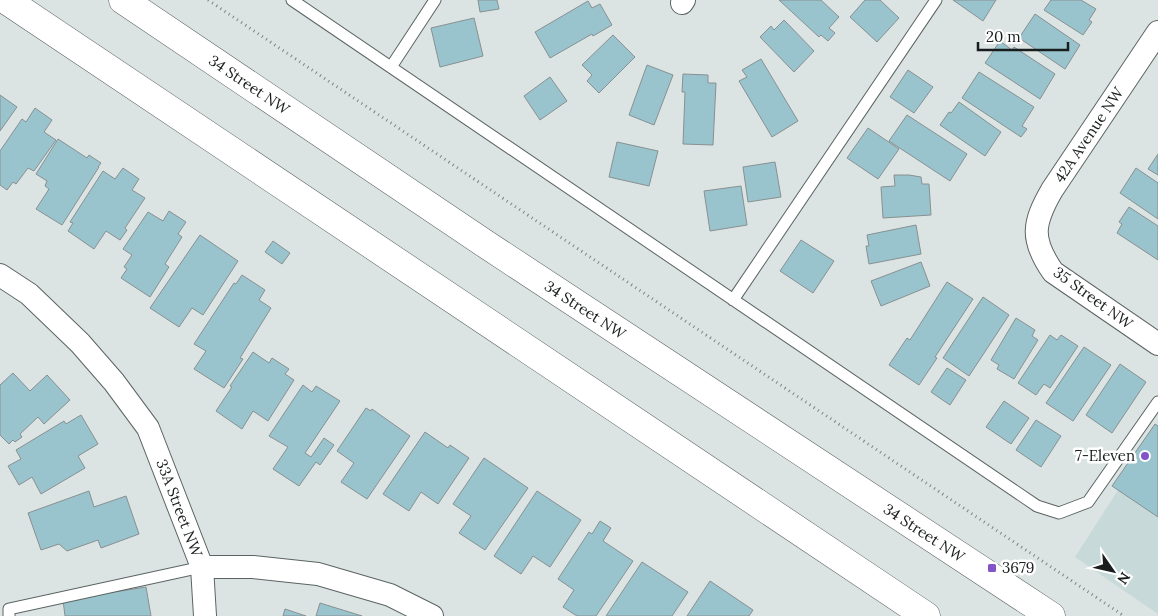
<svg xmlns="http://www.w3.org/2000/svg" width="1158" height="616" font-family="Lora,serif">
  <rect width="100%" height="100%" fill="#dbe4e3"/>
  <path fill="#c7d9d8" d="M1158,428V614L1075,557Z"/>
  <path fill="#99c4ce" stroke="#889091" d="M478,0H497L499,9L480,12Z
    M779,0H821L839,17L829,28L835,33L828,41L821,35L819,37Z
    M865,0H880L899,18L877,42L850,17Z
    M953,0H996L983,21Z
    M1051,0H1081L1096,9L1089,20L1092,22L1083,35L1044,10Z
    M588,1L592,8L600,4L612,25L593,36L592,34L550,58L535,32Z
    M1035,14L1080,45L1065,69L1019,38Z
    M474,18L483,56L440,67L431,28Z
    M784,20L814,51L794,72L760,37L771,26L774,30Z
    M613,35L635,57L599,93L587,81L592,75L582,65Z
    M1000,41L1012,50L1014,47L1055,74L1040,99L985,63Z
    M761,59L798,121L772,137L739,81L747,77L742,70Z
    M647,65L673,75L654,125L629,115Z
    M908,70L933,87L914,113L890,97Z
    M979,72L1034,107L1022,126L1027,129L1021,137L962,98Z
    M683,74L708,75V83H716L713,145L683,144L685,92H682Z
    M550,77L567,101L540,120L524,96Z
    M0,95L17,107L0,131Z
    M959,102L1001,132L985,156L940,125L949,112L951,113Z
    M35,108L52,120L44,132L56,140L34,171L28,168L16,184L13,182L7,190L0,185V151L22,119L26,122Z
    M907,115L967,154L950,181L889,141Z
    M868,128L899,149L878,179L847,158Z
    M58,139L87,158L89,155L101,163L98,167H99L62,225L36,209L49,189L45,186L47,181L36,174Z
    M617,142L658,151L649,186L609,177Z
    M1158,154V175L1148,169Z
    M775,162L781,197L748,202L743,167Z
    M123,168L139,179L132,190L145,198L125,228L127,230L120,240L106,231L94,249L68,231L73,223L70,222L103,171L115,179Z
    M1136,168L1158,183V219L1120,193Z
    M894,175H909L921,177L922,184H929L931,215L883,218L881,187L895,186Z
    M741,186L747,225L710,231L704,191Z
    M1129,207L1158,226V260L1117,233L1122,224L1119,222Z
    M169,211L186,222L178,234L182,237L165,264L169,267L150,297L121,278L127,269L124,267L132,255L123,249L148,212L163,221Z
    M916,225L921,254L869,264L866,246H869L867,235Z
    M200,235L238,261L203,315L192,308L179,327L150,308Z
    M801,240L834,261L813,293L780,271Z
    M273,241L290,253L282,264L265,252Z
    M921,262L930,286L881,306L871,281Z
    M242,275L265,290L259,300L271,308L240,358L243,359L224,388L194,369L206,351L194,344L234,283L236,284Z
    M947,282L973,299L935,357L937,358L919,385L889,365L907,338L910,340Z
    M983,297L1009,315L969,376L943,358Z
    M1016,318L1035,330L1032,336L1038,340L1014,379L997,369L999,365L991,360Z
    M1050,335L1057,340L1061,335L1078,346L1050,388L1044,384L1036,395L1018,383Z
    M1084,347L1111,365L1073,421L1046,403Z
    M253,352L269,363L272,358L289,369L285,374L294,380L268,421L253,411L242,429L216,411L232,387L230,386Z
    M1120,364L1146,382L1112,433L1086,415Z
    M947,368L966,380L950,405L931,392Z
    M13,373L30,391L47,375L70,400L44,424L38,417L20,434L22,437L15,442L13,440L9,444L0,435V385Z
    M303,385L312,392L316,386L340,401L305,453L311,457L324,438L334,445L320,465L316,462L299,486L273,469L288,447L269,436Z
    M1004,401L1029,418L1011,444L986,427Z
    M366,408L371,411L372,409L410,436L367,499L341,482L354,463L337,451Z
    M81,415L98,444L78,456L85,468L41,494L32,477L19,485L8,466L21,459L16,450L64,421L66,424Z
    M1036,420L1061,436L1041,467L1016,450Z
    M1155,424L1158,426V517L1112,486Z
    M425,432L448,448L450,445L469,458L438,504L421,492L409,511L383,494Z
    M484,458L528,488L485,550L459,533L471,516L453,504Z
    M89,491L94,507L126,496L139,534L101,548L98,540L67,551L59,544L41,550L28,513Z
    M537,491L581,520L550,567L533,556L521,574L494,556Z
    M600,521L611,528L603,541L633,561L596,616H577L563,607L574,590L558,579L589,532L592,534Z
    M642,562L688,592L672,616H606Z
    M710,581L753,610L749,616H687Z
    M146,587L151,616H65L63,600Z
    M320,603L362,616H316Z
    M285,609L306,616H283Z"/>
  <g fill="none" stroke-linecap="round" stroke-linejoin="round">
    <defs>
      <path id="service" d="M292,0L1037,506L1059,513L1088,502L1158,402
        M391,67L435,0
        M733,300L936,0
        M9,616V609L202,567"/>
      <path id="minor" d="M682,3L684,0
        M1158,32L1052,190C1033,223 1030,239 1053,272L1158,344
        M0,275L29,294L80,343L114,382L148,428L202,567H253L318,574L390,595L432,616
        M202,567L205,616"/>
      <path id="secondary" d="M6,0L926,616
        M123,0L490,247L1051,616"/>
    </defs>
    <use href="#service" stroke="#5c6463" stroke-width="13"/>
    <use href="#minor" stroke="#5c6463" stroke-width="24"/>
    <use href="#secondary" stroke="#5c6463" stroke-width="29"/>
    <path stroke="#7e8484" stroke-width="3" stroke-dasharray="1 4" stroke-linecap="butt" d="M208,0L1124,616"/>
    <use href="#service" stroke="#fff" stroke-width="11"/>
    <use href="#minor" stroke="#fff" stroke-width="22"/>
    <use href="#secondary" stroke="#fff" stroke-width="28"/>
  </g>
  <g fill="#8453cc" stroke="#fff" stroke-width="2">
    <circle cx="1145" cy="456" r="5"/>
    <rect x="987" y="563" width="10" height="10" rx="2.5"/>
  </g>
  <g text-anchor="middle" stroke-width="5" stroke-linejoin="round" paint-order="stroke">
    <g font-size="15" fill="#1a1d1d" stroke="#fff">
      <text transform="translate(249 85) rotate(34)" y="5">34 Street NW</text>
      <text transform="translate(1089 135) rotate(-56)" y="5">42A Avenue NW</text>
      <text transform="translate(1093 298) rotate(36)" y="5">35 Street NW</text>
      <text transform="translate(585 310) rotate(33)" y="5">34 Street NW</text>
      <text transform="translate(179 508) rotate(69)" y="5">33A Street NW</text>
      <text transform="translate(924 533) rotate(33)" y="5">34 Street NW</text>
    </g>
    <g font-size="15" fill="#1a1d1d" stroke="#fff" text-anchor="end">
      <text x="1135" y="461">7-Eleven</text>
      <text x="1002" y="573" text-anchor="start">3679</text>
    </g>
  </g>
  <g transform="translate(1113 571) rotate(124)" stroke="#ffffff" stroke-width="4" paint-order="stroke">
  <path d="M0-4L9 19L0 12L-9 19Z" fill="#1a1d1d"/>
  <text y="-8" font-size="14" font-weight="bold" text-anchor="middle" fill="#1a1d1d">N</text>
  </g>
  <path d="M978 42v8h90v-8" fill="none" stroke="#1a1d1d" stroke-width="2.5"/>
  <text x="986" y="42" font-size="15" fill="#1a1d1d" stroke="#ffffff" stroke-width="4" paint-order="stroke">20 m</text>
</svg>
